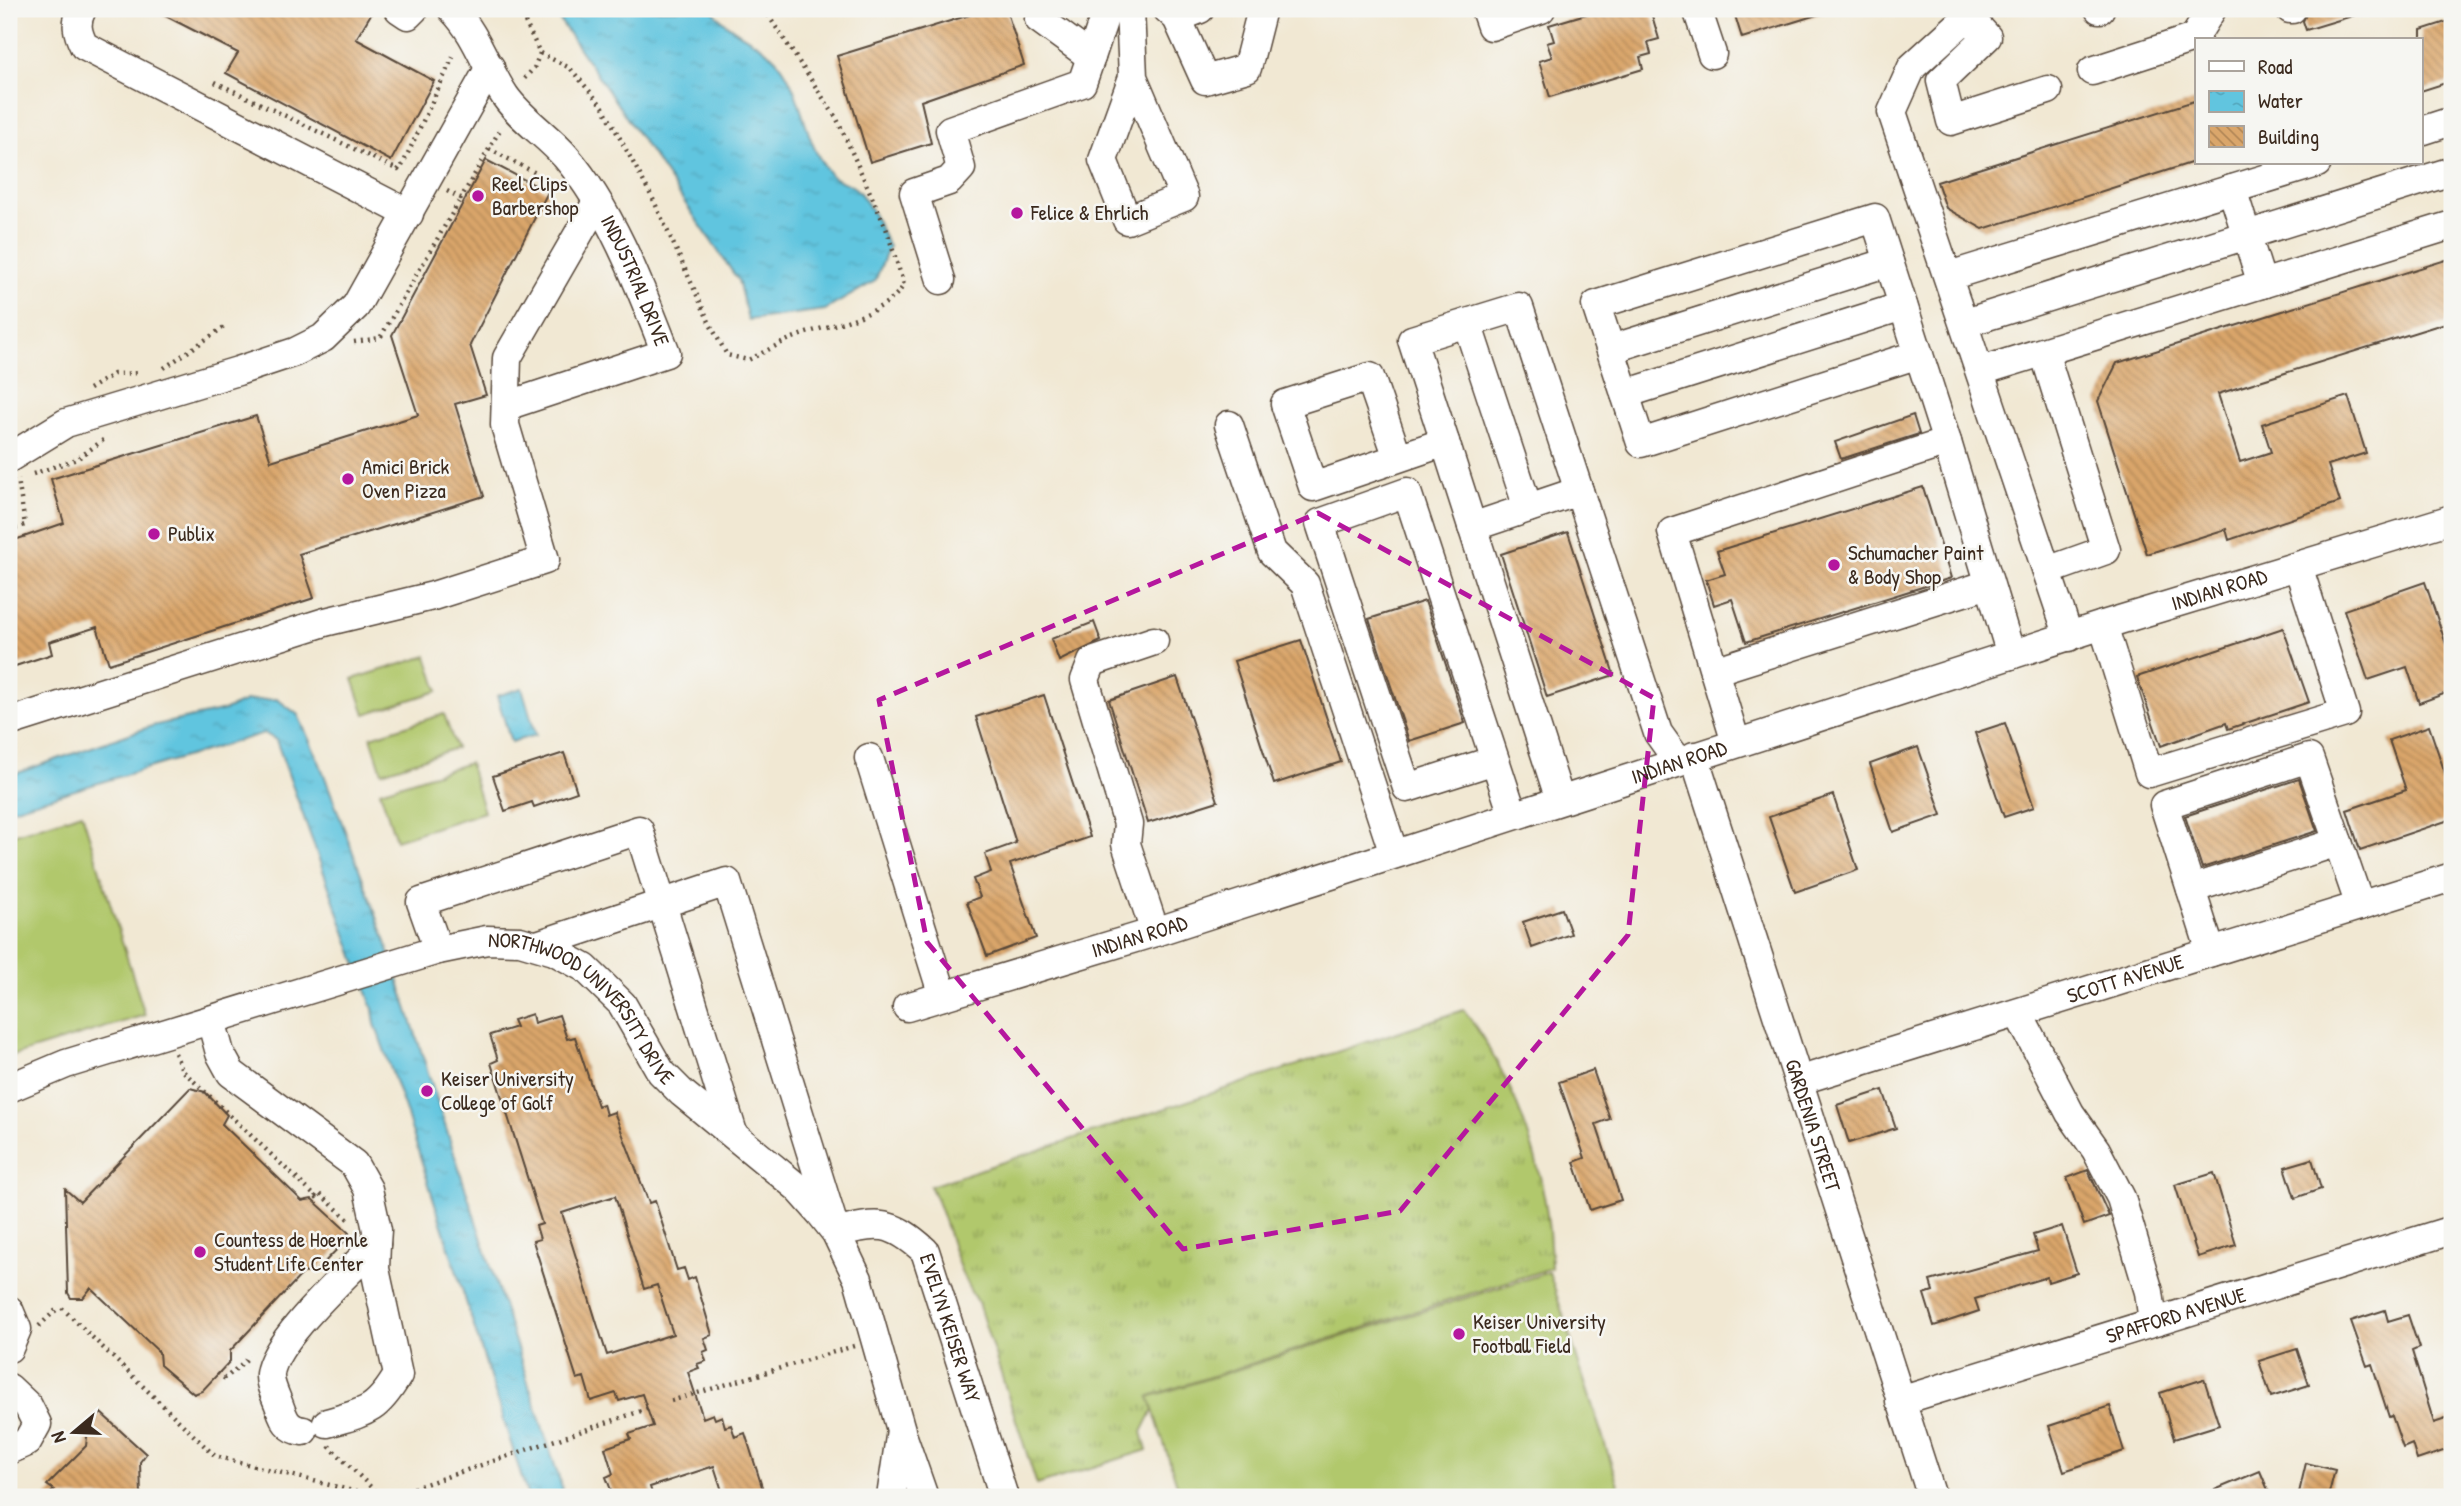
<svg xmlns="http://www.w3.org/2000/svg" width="2461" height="1506" font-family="'Patrick Hand',sans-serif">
  <defs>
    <pattern id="grass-tufts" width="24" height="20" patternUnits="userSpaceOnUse" patternTransform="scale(1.75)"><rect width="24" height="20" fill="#b1c86c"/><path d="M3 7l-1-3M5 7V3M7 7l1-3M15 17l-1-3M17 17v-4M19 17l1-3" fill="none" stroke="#91a358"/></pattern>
    <pattern id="water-ripples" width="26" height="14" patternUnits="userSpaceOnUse" patternTransform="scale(1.75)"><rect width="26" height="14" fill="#61c5df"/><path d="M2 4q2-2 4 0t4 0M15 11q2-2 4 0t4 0" fill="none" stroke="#55a9bf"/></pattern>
    <pattern id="building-back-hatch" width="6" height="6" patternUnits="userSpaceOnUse" patternTransform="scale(1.75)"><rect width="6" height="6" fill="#daa66b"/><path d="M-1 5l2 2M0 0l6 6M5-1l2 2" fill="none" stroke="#b28757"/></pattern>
  </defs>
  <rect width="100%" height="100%" fill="#f6f6f2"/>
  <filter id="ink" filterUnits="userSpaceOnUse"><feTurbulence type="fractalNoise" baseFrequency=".0143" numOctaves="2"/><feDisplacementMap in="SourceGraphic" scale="14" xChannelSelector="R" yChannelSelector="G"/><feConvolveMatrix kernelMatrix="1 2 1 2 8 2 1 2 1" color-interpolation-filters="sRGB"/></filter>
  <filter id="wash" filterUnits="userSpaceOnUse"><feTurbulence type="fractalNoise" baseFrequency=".00686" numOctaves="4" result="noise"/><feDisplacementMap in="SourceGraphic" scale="28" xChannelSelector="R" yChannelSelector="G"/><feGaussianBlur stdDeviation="1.57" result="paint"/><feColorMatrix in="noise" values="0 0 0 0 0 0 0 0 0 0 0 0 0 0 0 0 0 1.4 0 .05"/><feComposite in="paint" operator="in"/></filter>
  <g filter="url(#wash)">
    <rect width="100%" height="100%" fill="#f1e8d3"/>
    <path fill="url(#grass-tufts)" stroke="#767945" stroke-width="2" d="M1464,1010C1518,1084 1550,1176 1551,1268L1150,1396L1153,1410L1142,1432L1147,1450L1037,1485L978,1303C953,1268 950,1223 930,1186Z"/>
    <path fill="#b1c86c" stroke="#767945" stroke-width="2" d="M427,656L438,691L365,714L353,679Z
      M444,714L456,748L382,772L371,737Z
      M469,763L484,812L396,840L380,791Z
      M82,813L145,1015L9,1057V836Z
      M1549,1272L1622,1497H1181L1149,1397Z"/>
    <path fill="url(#water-ripples)" stroke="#4e787e" stroke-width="2" d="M552,9H712C729,34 764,41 782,67C804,99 804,143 830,174C836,182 850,182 857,190C871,204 879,229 889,246L875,281L825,310L748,320L738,280Z
      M522,688L536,735L511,742L497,696Z
      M277,699L298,715L320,764L384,936L565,1497H528L405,1109L375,1024L373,1009L276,740L264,733L9,810V776L152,726L225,710L246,701Z"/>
    <g id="blocks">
      <path fill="url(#building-back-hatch)" fill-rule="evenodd" d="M152,9H374L356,39L434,81L391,161L226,73L238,53Z
        M989,9H1006L1024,65L921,101L931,143L870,162L837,56Z
        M1584,9H1650L1659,39L1648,42L1651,54L1640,57L1643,69L1550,97L1539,61L1552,57L1547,43L1554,41L1549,25L1586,14Z
        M1733,9H1823V13L1742,38Z
        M2314,9H2362V13L2306,30L2303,21L2308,10Z
        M2452,20V81L2421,91V30Z
        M2197,100V161L1983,229L1946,208L1937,182Z
        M486,160L548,192L470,345L486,395L455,404L484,496L299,554L314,598L109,664L97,627L49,642L52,654L9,668V542L64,523L51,479L256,416L271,461L418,415L392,335Z
        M2452,258V321L2218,394L2240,462L2271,452L2262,424L2348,396L2366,453L2328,465L2340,502L2229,540L2226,529L2147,554L2098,401L2117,363Z
        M1913,415L1919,434L1841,459L1835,442Z
        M1923,487L1951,578L1746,642L1732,599L1714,605L1706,580L1725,574L1717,551Z
        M1568,532L1614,675L1547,697L1501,554Z
        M2425,582L2452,662V691L2419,703L2407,667L2368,680L2344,610Z
        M1425,601L1465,723L1409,741L1369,619Z
        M1094,622L1101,641L1059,661L1051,639Z
        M2283,628L2309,702L2228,729L2226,723L2161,746L2137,677Z
        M1301,640L1341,762L1274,784L1234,661Z
        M1177,677L1218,801L1148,823L1109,700Z
        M1044,695L1090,837L1010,864L1036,938L987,956L967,902L980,897L973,879L991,872L985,854L1016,843L976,717Z
        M2005,723L2034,807L2004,817L1975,733Z
        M2429,726L2446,776L2452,774V819L2360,850L2347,810L2406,790L2389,740Z
        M1918,747L1942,815L1893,832L1870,764Z
        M564,753L577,792L534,807L532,802L505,811L493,776Z
        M2299,779L2317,831L2202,868L2185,816Z
        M1833,795L1858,870L1795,892L1769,817Z
        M1562,909L1571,934L1532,948L1523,922Z
        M532,1014L534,1023L559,1015L567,1039L575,1037L598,1106L603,1104L606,1115L614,1112L649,1203L655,1201L677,1270L684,1268L688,1280L695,1277L712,1335L704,1338L708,1350L703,1352L706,1361L697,1364L699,1368L688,1372L703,1418L713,1414L715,1419L722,1416L725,1427L731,1425L735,1437L745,1433L763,1490L756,1492L758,1497H724L714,1466L650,1487L653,1497H621L619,1492L613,1495L606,1477L613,1474L605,1448L631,1439L629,1434L653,1426L642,1394L619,1401L616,1393L591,1401L584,1377L577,1379L533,1241L540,1239L536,1226L542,1224L491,1063L498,1060L490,1035L516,1027L513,1020ZM615,1196L644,1289L657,1285L673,1334L607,1355L562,1213Z
        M1593,1070L1610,1119L1596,1124L1621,1200L1590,1210L1574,1162L1585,1158L1559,1082Z
        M190,1088L205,1092L227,1115L222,1124L302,1201L312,1199L349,1233L346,1240L316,1271L303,1273L230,1351V1361L202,1391L194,1394L160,1365L159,1352L91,1288L83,1298H71L68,1293L65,1189L80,1202Z
        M1883,1090L1896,1128L1849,1143L1837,1105Z
        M2312,1159L2321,1189L2295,1198L2285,1167Z
        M2088,1170L2109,1216L2084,1225L2067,1178Z
        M2214,1173L2236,1245L2198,1257L2175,1185Z
        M2062,1226L2077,1273L2048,1282L2047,1277L1975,1299L1979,1311L1934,1326L1924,1294L1933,1291L1930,1281L2038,1251L2033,1235Z
        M2385,1310L2388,1321L2408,1315L2419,1348L2412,1351L2434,1423L2452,1417V1448L2417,1460L2412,1444L2403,1448L2392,1416L2389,1417L2372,1364L2367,1366L2351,1321Z
        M2297,1349L2309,1385L2271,1397L2259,1361Z
        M2204,1379L2219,1425L2174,1439L2160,1393Z
        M2110,1406L2124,1451L2064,1471L2049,1426Z
        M101,1413L146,1454L140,1462L141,1497H46L54,1490L47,1485L86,1446L88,1428Z
        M2306,1463L2335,1470L2328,1497H2298Z
        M2260,1471L2271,1497H2198Z"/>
    </g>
  </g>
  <g filter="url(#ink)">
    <use href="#blocks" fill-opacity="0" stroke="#564639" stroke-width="2"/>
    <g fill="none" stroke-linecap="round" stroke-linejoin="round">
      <defs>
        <g id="minor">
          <path d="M82,9C75,23 77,32 84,46L409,214"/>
          <path d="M399,9L408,15L414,9"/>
          <path id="s1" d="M452,9C477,34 486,68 505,96C521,119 548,136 566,157C611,209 641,289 666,353L506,406"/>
          <path d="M1130,9L1133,77L1103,160L1127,220L1184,197L1133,77"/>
          <path d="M1167,9L1177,18L1205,80L1247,68L1262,9"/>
          <path d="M1485,9L1491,26L1541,9"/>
          <path d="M1697,9L1712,54"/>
          <path d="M1976,9L1912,67L1892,112L2069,637"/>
          <path d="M2099,9H2100"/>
          <path d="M2290,9H2292"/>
          <path d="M1968,16L1987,37L1941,81L1951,121L2048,90"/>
          <path d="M1177,18L1200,9"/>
          <path d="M1039,19L1091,57L1107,9"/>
          <path d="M2092,71L2194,38L2212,9"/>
          <path d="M2421,131L2452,121"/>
          <path d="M2232,189L2262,284"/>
          <path d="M1949,276L2317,163"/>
          <path d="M941,280L914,193L949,181L961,168L950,130L1082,83L1091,57"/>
          <path d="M1467,323L1528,508"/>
          <path d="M1965,323L2452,171"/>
          <path d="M1611,349L1889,262"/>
          <path d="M2044,352L2106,550L2047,571"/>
          <path d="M1919,354L1641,443L1596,305L1875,218L1947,442"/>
          <path d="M1981,371L2452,225"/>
          <path d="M1625,394L1903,306"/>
          <path d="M1229,425L1272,552L1305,584L1394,854"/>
          <path d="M1445,442L1412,340L1519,307L1658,733L1678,761"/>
          <path d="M9,458L66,423L238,371L295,352L323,338L356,306L490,67"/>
          <path d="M1398,458L1370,377L1285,404L1313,487L1445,442L1560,800"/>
          <path d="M1472,527L1579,491"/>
          <path d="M2103,625L2149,773L2345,713L2298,566"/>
          <path d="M1154,641L1092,662L1085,680L1128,824L1126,844L1155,932"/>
          <path d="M1714,671L1989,584"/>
          <path d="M9,722L325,622L433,596L545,560L505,425L507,358L597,202"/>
          <path d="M1736,743L1672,532L1947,442L2011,655"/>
          <path id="s2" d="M1694,756L1932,1497"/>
          <path d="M869,758L943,996"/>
          <path d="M1495,760L1407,788L1320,523L1407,492L1513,815"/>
          <path d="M2191,889L2338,842"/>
          <path id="s3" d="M537,945L727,882L836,1233C878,1221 892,1221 925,1251L1004,1497"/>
          <path d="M438,950L421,902L639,830L733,1133"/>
          <path d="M2211,952L2164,805L2309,758L2360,906"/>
          <path id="s4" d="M907,1007L1155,932L2103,625L2452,519"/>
          <path d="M2018,1013L2070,1113L2096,1150L2121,1198L2149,1292L2153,1322"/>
          <path d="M211,1020L220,1053L231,1073L354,1164L368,1189L377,1230L376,1244"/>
          <path id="s5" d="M1798,1081L2452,877"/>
          <path id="s6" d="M9,1088L66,1064L438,950L487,940L520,941L554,951L585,968L622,1004L661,1072L682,1093L798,1188L821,1214L836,1233L858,1279L901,1430L891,1497"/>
          <path d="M9,1310L17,1329L9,1348"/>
          <path d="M9,1388L28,1406L37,1424L27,1442L9,1450"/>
          <path id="s7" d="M1900,1401L2452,1230"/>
          <path d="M303,1431C287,1429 284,1419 279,1405C276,1397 269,1383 270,1374C274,1339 350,1272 376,1244L375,1269L398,1375C376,1412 366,1412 327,1423"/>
          <path d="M903,1437L924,1497"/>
        </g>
      </defs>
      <use href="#minor" stroke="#564639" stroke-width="31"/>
      <path stroke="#564639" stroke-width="4.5" stroke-dasharray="2 5" stroke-linecap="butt" d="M519,9L540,53L534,68L522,81
        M540,53L570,68L603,107L653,199L711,326L727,355L748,360C765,352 781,342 798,336C832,323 882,318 904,285L886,228L837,119L764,9
        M215,82L398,170L401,166
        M489,149L557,184
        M402,166L454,55
        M447,191L461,198L501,128
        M354,342L380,338L461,198
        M164,368L224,327
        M89,389L114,374L140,373
        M33,474L77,459L106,438
        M9,530L25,525L18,479
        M175,1053L182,1070L316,1197L319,1193L350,1221
        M62,1308L215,1456L377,1497
        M39,1326L56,1310
        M218,1373L224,1378L228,1376L250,1356
        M671,1401L854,1346
        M329,1446L381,1497
        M387,1497L647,1409"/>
      <use href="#minor" stroke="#fff" stroke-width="28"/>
    </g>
  </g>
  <path fill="none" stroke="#b5179e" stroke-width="5" stroke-dasharray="14 9" stroke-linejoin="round" d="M1318,513L1654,698L1628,935L1400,1211L1183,1249L927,942L879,700Z"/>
  <g fill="#b5179e" stroke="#f6f6f2" stroke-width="2.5">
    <circle cx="478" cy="196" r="7"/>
    <circle cx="1017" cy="213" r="7"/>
    <circle cx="348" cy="479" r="7"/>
    <circle cx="154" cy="534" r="7"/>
    <circle cx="1834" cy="565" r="7"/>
    <circle cx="427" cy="1091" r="7"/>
    <circle cx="200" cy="1252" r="7"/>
    <circle cx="1459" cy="1334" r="7"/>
  </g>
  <g text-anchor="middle" stroke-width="5" stroke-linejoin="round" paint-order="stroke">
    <g font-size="21" fill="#3b2a1e" stroke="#f6f6f2" text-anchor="start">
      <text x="492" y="191">Reel Clips<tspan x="492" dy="24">Barbershop</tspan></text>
      <text x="1031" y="220">Felice &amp; Ehrlich</text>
      <text x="362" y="474">Amici Brick<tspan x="362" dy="24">Oven Pizza</tspan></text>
      <text x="168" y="541">Publix</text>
      <text x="1848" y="560">Schumacher Paint<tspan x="1848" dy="24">&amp; Body Shop</tspan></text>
      <text x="441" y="1086">Keiser University<tspan x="441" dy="24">College of Golf</tspan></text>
      <text x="214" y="1247">Countess de Hoernle<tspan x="214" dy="24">Student Life Center</tspan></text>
      <text x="1473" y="1329">Keiser University<tspan x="1473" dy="24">Football Field</tspan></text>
    </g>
    <g font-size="21" fill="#3b2a1e" stroke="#f6f6f2">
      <text dy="7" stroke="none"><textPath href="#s1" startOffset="331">INDUSTRIAL DRIVE</textPath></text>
      <text dy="7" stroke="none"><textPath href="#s4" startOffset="1377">INDIAN ROAD</textPath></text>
      <text dy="7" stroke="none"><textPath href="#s4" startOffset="810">INDIAN ROAD</textPath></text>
      <text dy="7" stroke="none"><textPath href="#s4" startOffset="243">INDIAN ROAD</textPath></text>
      <text dy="7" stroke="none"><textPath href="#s5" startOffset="343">SCOTT AVENUE</textPath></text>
      <text dy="7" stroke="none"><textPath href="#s6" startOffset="625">NORTHWOOD UNIVERSITY DRIVE</textPath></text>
      <text dy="7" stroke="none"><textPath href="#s2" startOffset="388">GARDENIA STREET</textPath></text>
      <text dy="7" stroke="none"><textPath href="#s7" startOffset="289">SPAFFORD AVENUE</textPath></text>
      <text dy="7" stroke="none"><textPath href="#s3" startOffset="746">EVELYN KEISER WAY</textPath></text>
    </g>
  </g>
  <rect width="2461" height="1506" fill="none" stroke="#f6f6f2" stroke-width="35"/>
  <rect x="2195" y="38" width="228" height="126" fill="#f6f6f2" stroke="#aba49d" stroke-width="2"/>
  <rect x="2209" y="61" width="35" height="10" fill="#ffffff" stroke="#aba49d" stroke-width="2"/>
  <text x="2258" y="74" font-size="21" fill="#3b2a1e">Road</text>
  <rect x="2209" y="91" width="35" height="21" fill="url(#water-ripples)" stroke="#aba49d" stroke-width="2"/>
  <text x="2258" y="108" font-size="21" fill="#3b2a1e">Water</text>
  <rect x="2209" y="126" width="35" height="21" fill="url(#building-back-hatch)" stroke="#aba49d" stroke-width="2"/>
  <text x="2258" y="144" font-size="21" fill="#3b2a1e">Building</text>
  <g transform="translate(74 1432) rotate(251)" stroke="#f6f6f2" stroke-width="5" paint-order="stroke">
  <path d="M0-5L12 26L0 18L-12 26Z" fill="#3b2a1e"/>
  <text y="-10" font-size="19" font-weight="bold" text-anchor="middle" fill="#3b2a1e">N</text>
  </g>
</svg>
